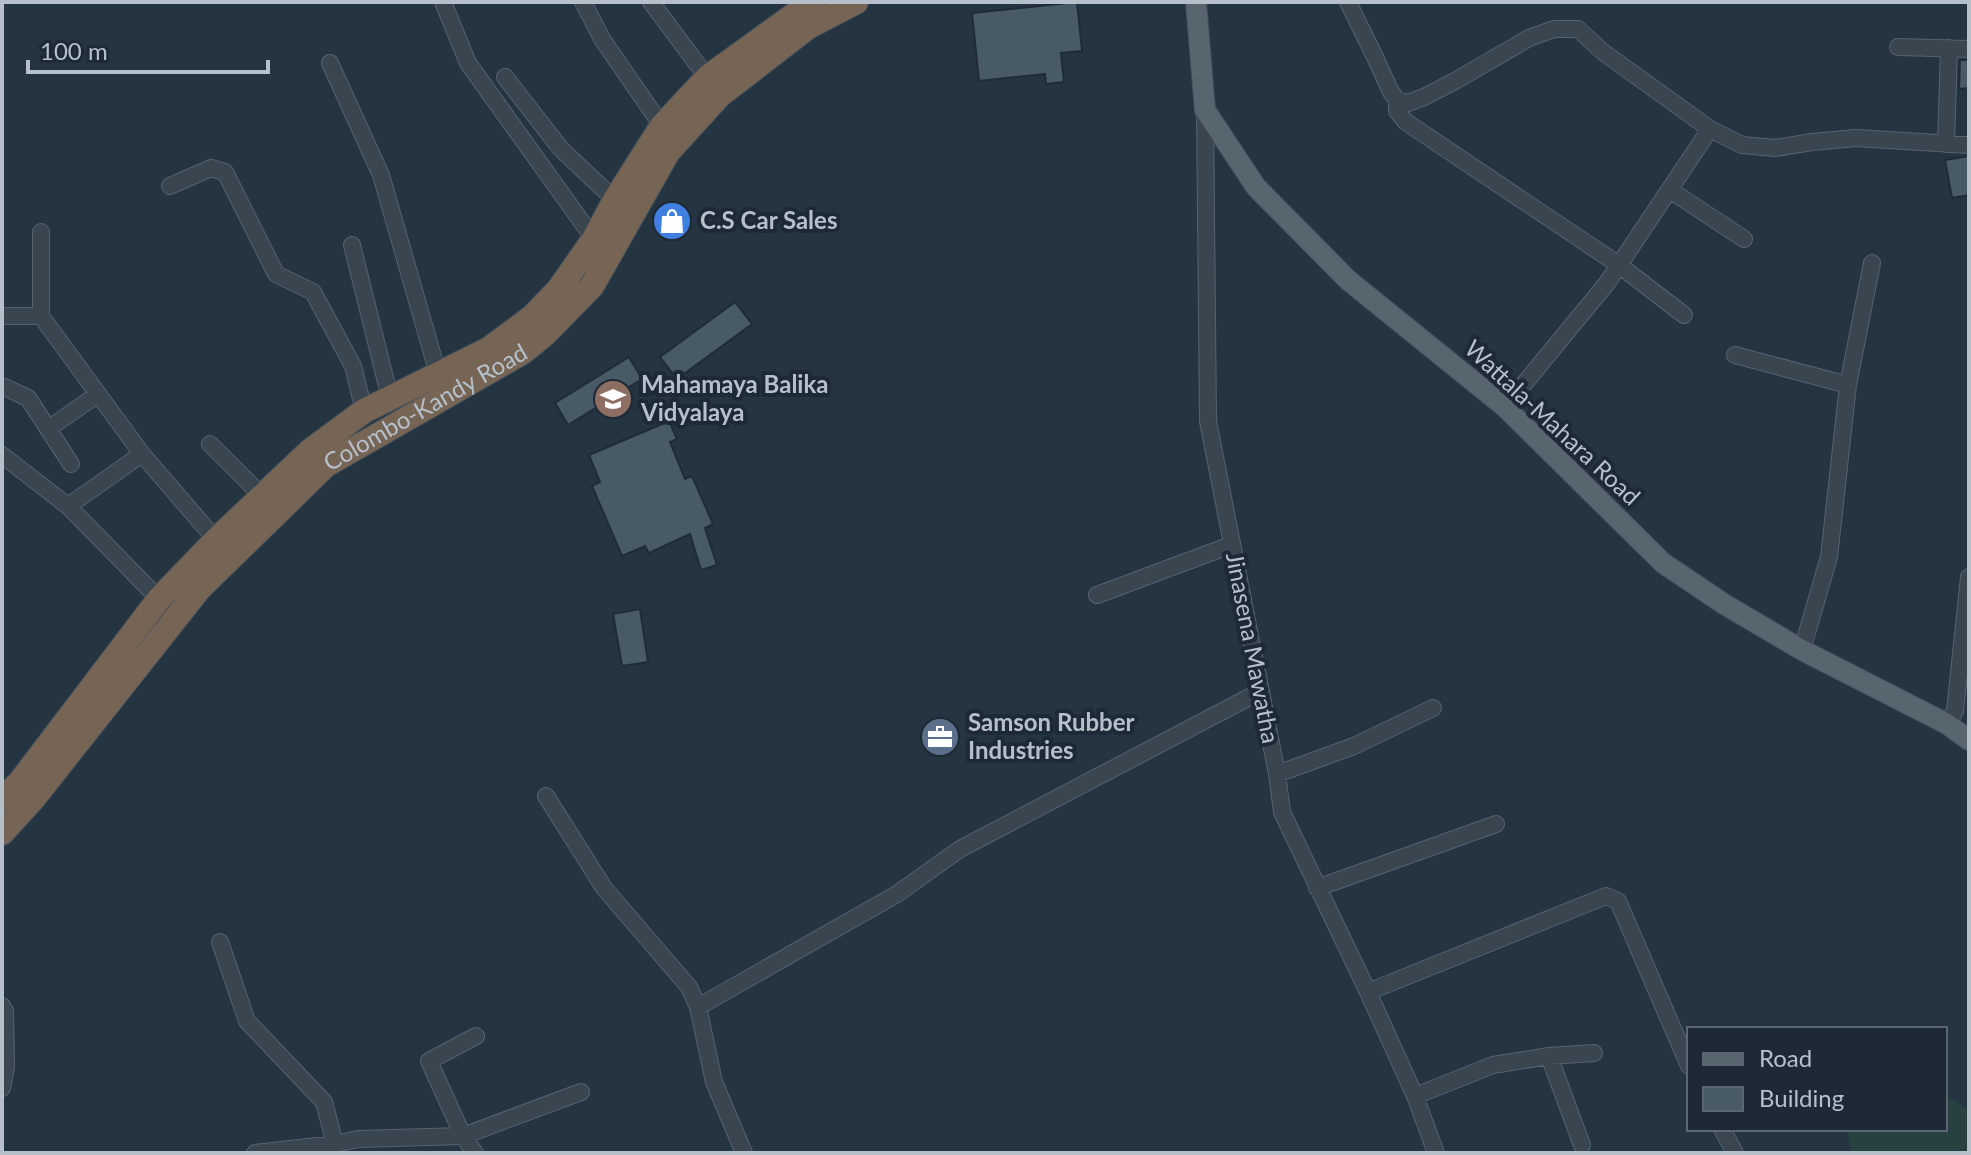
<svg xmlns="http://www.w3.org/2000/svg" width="1971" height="1155" font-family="Lato,sans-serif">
  <rect width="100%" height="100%" fill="#243440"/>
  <path fill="#264140" d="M1953,1099L1969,1111V1153H1851L1847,1129H1945V1100Z"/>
  <path fill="#485a66" stroke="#1f2c37" stroke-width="2" d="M1077,2L1082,51L1061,53L1064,82L1046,84L1045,74L979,81L972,13Z
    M1960,60H1969V88L1959,89Z
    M1969,156V195L1952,198L1945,160Z
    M735,302L752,324L677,379L660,357Z
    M629,357L642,379L568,425L555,403Z
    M669,421L677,439L670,442L685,479L692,476L713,524L705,528L717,565L701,570L690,534L649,553L645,546L622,556L592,486L600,482L589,455Z
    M640,609L648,662L622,666L613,614Z"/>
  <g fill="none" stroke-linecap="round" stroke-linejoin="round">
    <defs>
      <path id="minor" d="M443,2L468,63L594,239
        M583,2L602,39L662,126
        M651,2L712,84
        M1348,2L1374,55L1391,92L1397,100L1408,103L1424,97L1455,81L1529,38L1554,29H1578L1603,52L1710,129L1742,145L1775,148L1812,142L1856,138L1969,145
        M1898,47L1969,49
        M330,63L381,175L438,374
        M505,77L561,149L615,200
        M1397,100V111L1406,122L1619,265L1684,315
        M1205,110L1208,421L1277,774L1282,812L1368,992L1415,1096L1436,1153
        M1946,144L1949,48
        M170,186L211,168L225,172L276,274L313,292L353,366L364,411
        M1670,190L1744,239
        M41,232V316L142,454L222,547
        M352,245L390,398
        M2,316H41
        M1735,355L1848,385
        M2,386L28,398L71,464
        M1505,407L1607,283L1710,129
        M48,429L98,394
        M210,444L262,496
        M2,455L68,506L142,454
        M68,506L159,599
        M1097,595L1231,545
        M1802,650L1829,557L1848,385L1872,263
        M1947,724L1955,711L1969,577
        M1277,774L1354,746L1433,708
        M546,796L604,888L689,987L698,1007L714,1082L744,1153
        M1317,888L1496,824
        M220,942L247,1021L324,1102L335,1144
        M1368,992L1606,896L1618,901L1689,1066
        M2,1006L5,1011L6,1067L2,1088
        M698,1007L897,894L960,849L1261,691
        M476,1036L429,1061L463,1136L581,1092
        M1549,1056L1582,1145
        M1415,1096L1493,1065L1549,1056L1594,1053
        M1722,1129L1735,1153
        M255,1153L335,1144L358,1139L463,1136L475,1153"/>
      <path id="major" d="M1196,2L1205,110L1256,187L1348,280L1505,407L1663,563L1724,604L1802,650L1947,724L1969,740"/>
      <g id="highway">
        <path d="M2,800L20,782L159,599L216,540L310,451L364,411L489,349L532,317L559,289L594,239L615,200L662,126L708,77L812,2"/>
        <path id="s1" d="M2,833L33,799L199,589L326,465L523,352L545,334L592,286L668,152L720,95L808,27L856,2"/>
      </g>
    </defs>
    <use href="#minor" stroke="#56636d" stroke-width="18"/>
    <use href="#major" stroke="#45515c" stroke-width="22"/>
    <use href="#highway" stroke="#43505a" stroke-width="26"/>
    <use href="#minor" stroke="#39454f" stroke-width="16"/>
    <use href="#major" stroke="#57656f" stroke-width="20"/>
    <use href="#highway" stroke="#766455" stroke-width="24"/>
  </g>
  <defs>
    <symbol id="shop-disc" viewBox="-11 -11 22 22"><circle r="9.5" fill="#3f7fe0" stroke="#1d2a35"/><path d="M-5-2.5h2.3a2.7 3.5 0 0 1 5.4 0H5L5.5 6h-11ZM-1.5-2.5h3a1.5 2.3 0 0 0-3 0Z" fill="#fff"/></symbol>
    <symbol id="school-disc" viewBox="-11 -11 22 22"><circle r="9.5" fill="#8d6e63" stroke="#1d2a35"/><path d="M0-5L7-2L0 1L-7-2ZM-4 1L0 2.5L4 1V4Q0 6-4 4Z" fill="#fff"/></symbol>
    <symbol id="office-disc" viewBox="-11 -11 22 22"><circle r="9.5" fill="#5c6f8a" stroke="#1d2a35"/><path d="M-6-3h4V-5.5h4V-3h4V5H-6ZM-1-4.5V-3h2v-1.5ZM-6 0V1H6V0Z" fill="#fff"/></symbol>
  </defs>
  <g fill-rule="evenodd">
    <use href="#shop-disc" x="650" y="199" width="44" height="44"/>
    <use href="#school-disc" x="591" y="377" width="44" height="44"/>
    <use href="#office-disc" x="918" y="715" width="44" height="44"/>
  </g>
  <g text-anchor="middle" stroke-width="8" stroke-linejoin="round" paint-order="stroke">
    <g font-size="24" font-weight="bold" fill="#b5c0ca" stroke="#1d2a35" text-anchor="start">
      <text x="700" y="229">C.S Car Sales</text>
      <text x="641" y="393">Mahamaya Balika<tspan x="641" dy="28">Vidyalaya</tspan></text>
      <text x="968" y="731">Samson Rubber<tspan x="968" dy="28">Industries</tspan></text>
    </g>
    <g font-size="24" fill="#b5c0ca" stroke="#1d2a35">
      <text dy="8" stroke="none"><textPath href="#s1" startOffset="606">Colombo-Kandy Road</textPath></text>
      <text transform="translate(1552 423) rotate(43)" y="8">Wattala-Mahara Road</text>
      <text transform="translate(1252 648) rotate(79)" y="8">Jinasena Mawatha</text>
    </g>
  </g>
  <rect width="1971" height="1155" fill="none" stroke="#b5c0ca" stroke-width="8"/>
  <rect x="1687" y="1027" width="260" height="104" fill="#1d2a35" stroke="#5a6671" stroke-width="2"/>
  <rect x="1703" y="1053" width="40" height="12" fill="#57656f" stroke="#5a6671" stroke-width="2"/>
  <text x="1759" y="1067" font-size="24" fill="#b5c0ca">Road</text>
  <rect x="1703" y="1087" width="40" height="24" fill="#485a66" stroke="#5a6671" stroke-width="2"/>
  <text x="1759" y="1107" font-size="24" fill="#b5c0ca">Building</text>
  <path d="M28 60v12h240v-12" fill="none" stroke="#b5c0ca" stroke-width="4"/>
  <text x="40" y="60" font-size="24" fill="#b5c0ca" stroke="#1d2a35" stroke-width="6" paint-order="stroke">100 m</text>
</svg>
